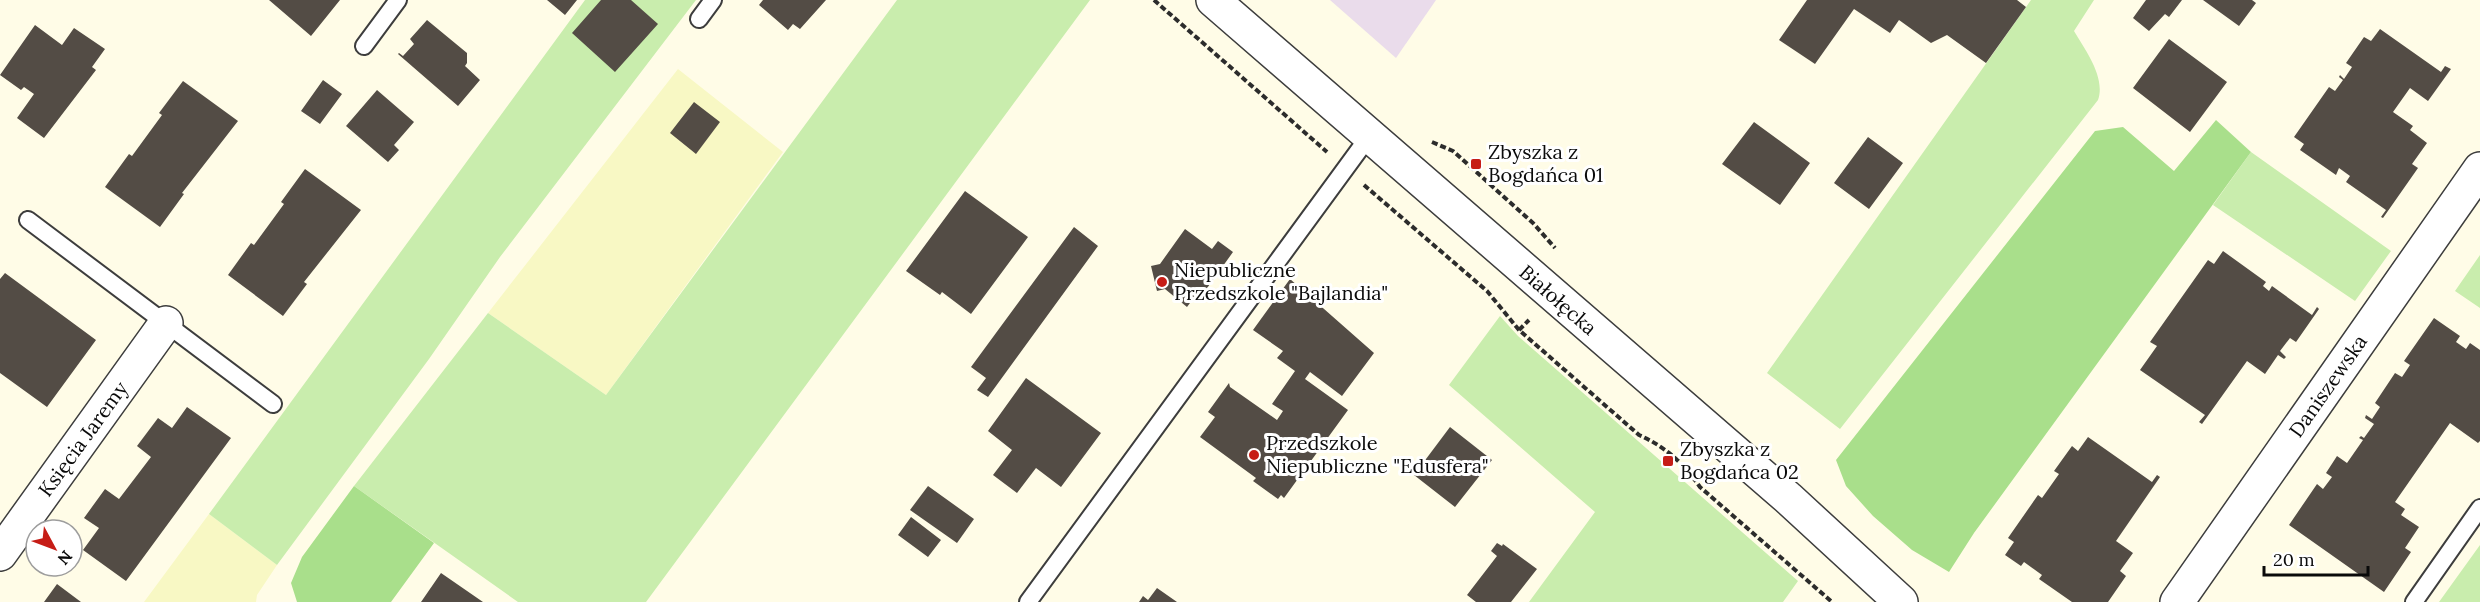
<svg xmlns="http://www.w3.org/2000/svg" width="2480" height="602" font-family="Lora,serif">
  <rect width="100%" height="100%" fill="#fffce7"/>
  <path fill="#eadceb" d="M1330,0H1436L1396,58Z"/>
  <path fill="#f8f8c4" d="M678,69L783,152L606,395L488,313Z
    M209,514L277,565L257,595L256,602H144Z"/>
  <path fill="#c9edad" d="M585,0H696L500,257L429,359L277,565L209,514Z
    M897,0H1090L646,602H518L354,486L488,313L606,395Z
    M2031,0H2094L2074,31C2085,50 2106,77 2098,100L1840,429L1767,373Z
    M2251,152L2391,251L2355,301L2213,205Z
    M2480,255V308L2455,291Z
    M1500,316L1518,336L1798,581L1783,602H1529L1595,512L1449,385Z
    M2480,545V602H2439Z"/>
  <path fill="#a9df8b" d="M2216,120L2251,152L1974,533L1949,572L1912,550L1873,516L1846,486L1836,460L2095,131L2123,127L2174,171Z
    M354,486L434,543L391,602H297L291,583L302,557Z"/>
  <path fill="#534c45" d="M269,0H340L311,36Z
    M547,0H577L565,15Z
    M601,0H631L658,24L615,72L572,33Z
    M763,0H826L800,29L793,24L788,30L759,5Z
    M1807,0H2017L2026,7L1986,63L1947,35L1931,43L1899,20L1890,33L1854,9L1815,64L1779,40Z
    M2146,0H2182L2169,17L2165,14L2149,31L2133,18Z
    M2203,0H2252L2256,3L2239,26Z
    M427,20L467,53V63L465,66L480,80L458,106L398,54L399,53L403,56L414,44L410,39Z
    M35,25L62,45L74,28L105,49L92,67L96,70L44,138L17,118L34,94L24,87L21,90L0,75Z
    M2380,29L2441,72L2445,66L2451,69L2428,101L2410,88L2393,112L2413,126L2410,130L2427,143L2412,164L2418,168L2383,218L2381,217L2386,210L2346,182L2350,176L2339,168L2336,175L2300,150L2304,144L2294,137L2329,87L2335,91L2343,80L2339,77L2340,75L2344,79L2352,67L2346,63L2364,37L2371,41Z
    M2169,39L2227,82L2190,132L2133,88Z
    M323,80L342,94L320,124L301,111Z
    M183,81L238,121L182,193L184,194L160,227L105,187L129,154L132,156L162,115L159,113Z
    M377,90L414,122L394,145L399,150L388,162L346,126Z
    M694,102L720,122L696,154L670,133Z
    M1754,122L1810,163L1780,205L1722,164Z
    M1868,137L1903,163L1869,209L1834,183Z
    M305,169L361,210L304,282L307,284L283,316L228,275L251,243L254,245L284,204L281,202Z
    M965,191L1028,237L971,314L942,292L940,295L906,271Z
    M1074,227L1098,246L988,397L977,390L986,378L971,367Z
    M1185,229L1212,249L1218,241L1233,252L1205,291L1201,288L1187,307L1165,289L1157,291L1151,266L1160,264Z
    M2223,251L2266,282L2263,286L2269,291L2272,286L2312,315L2317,307L2319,309L2296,342L2290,338L2280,351L2286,357L2284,359L2278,355L2265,374L2247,361L2202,424L2199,422L2205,415L2140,370L2157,346L2150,342L2208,260L2214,264Z
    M5,273L96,340L47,407L0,373V279Z
    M1290,279L1374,353L1342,396L1310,372L1305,379L1348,410L1284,498L1281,495L1278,499L1253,481L1256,478L1200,437L1215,417L1208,412L1229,383L1230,387L1277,420L1283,411L1272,404L1295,371L1277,358L1283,351L1253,330Z
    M2434,318L2460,336L2456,342L2466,349L2470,343L2480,350V441L2478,443L2450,423L2395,502L2405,509L2401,515L2419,527L2405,548L2411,552L2384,592L2289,525L2317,484L2323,489L2332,477L2326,473L2337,456L2347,463L2363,440L2359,438L2361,436L2364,438L2374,424L2365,418L2366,415L2372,419L2380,407L2375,403L2395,373L2402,377L2410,365L2404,361Z
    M1026,378L1101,433L1061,487L1036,468L1017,493L993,475L1012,450L988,431Z
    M187,407L231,438L126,581L83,550L99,528L84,518L105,489L119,499L151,457L137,446L158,418L172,428Z
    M1450,427L1492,460L1455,507L1414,475Z
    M2088,437L2152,482L2157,475L2160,477L2116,541L2133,553L2120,571L2126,576L2108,602H2072L2039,579L2042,575L2024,562L2021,566L2005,555L2014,542L2008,538L2038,495L2042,498L2059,474L2054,471L2072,446L2078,451Z
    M928,486L974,519L957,543L910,510Z
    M911,517L941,540L928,557L898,535Z
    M1497,543L1502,546L1503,544L1537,569L1511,602H1476L1467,595L1497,556L1491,551Z
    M441,573L483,602H421Z
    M57,584L81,602H44Z
    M1157,588L1177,602H1139L1143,596L1148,600Z"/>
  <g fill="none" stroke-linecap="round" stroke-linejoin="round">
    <defs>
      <path id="service" d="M699,19L713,0
        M364,46L398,0
        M28,220L273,404
        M1028,602L1370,135
        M2414,602L2480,508"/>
      <path id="minor" d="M0,554L166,323
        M2177,602L2480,169"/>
      <path id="tertiary" d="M1213,0L1788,498L1901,602"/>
    </defs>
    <use href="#service" stroke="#3d3d3d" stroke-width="20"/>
    <use href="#minor" stroke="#3d3d3d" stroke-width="36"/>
    <use href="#tertiary" stroke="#3d3d3d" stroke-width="36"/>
    <path stroke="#2c2c2c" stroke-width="4" stroke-dasharray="6 3" stroke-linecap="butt" d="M1154,0L1327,152
      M1432,142L1453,151L1533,223L1555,248
      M1364,185L1487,291L1519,330L1639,435C1666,447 1683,463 1700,487L1832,602
      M1519,330L1529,320"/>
    <use href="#service" stroke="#fff" stroke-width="16"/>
    <use href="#minor" stroke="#fff" stroke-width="33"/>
    <use href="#tertiary" stroke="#fff" stroke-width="33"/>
  </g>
  <g fill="#c61d16" stroke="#fff" stroke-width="2">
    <rect x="1470" y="158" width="12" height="12" rx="3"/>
    <circle cx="1162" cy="282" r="6"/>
    <circle cx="1254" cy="455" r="6"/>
    <rect x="1662" y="455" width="12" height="12" rx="3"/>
  </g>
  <g text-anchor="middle" stroke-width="6" stroke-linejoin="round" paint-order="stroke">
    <g font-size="20" fill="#0a0a0a" stroke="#fff" text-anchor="start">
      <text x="1488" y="159">Zbyszka z<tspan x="1488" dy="23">Bogdańca 01</tspan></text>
      <text x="1174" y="277">Niepubliczne<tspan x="1174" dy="23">Przedszkole "Bajlandia"</tspan></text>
      <text x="1266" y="450">Przedszkole<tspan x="1266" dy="23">Niepubliczne "Edusfera"</tspan></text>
      <text x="1680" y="456">Zbyszka z<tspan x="1680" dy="23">Bogdańca 02</tspan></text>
    </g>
    <g font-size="20" fill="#0a0a0a" stroke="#fff">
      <text transform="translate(1558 300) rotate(41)" y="7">Białołęcka</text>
      <text transform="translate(2328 386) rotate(-55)" y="7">Daniszewska</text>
      <text transform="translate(83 439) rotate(-54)" y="7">Księcia Jaremy</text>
    </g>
  </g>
  <g transform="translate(54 548) rotate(131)"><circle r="28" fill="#ffffff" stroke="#9d9d9d" stroke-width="1.5"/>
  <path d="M0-4.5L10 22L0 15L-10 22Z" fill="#c61d16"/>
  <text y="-9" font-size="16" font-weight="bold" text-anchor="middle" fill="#0a0a0a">N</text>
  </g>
  <path d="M2264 566v9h104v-9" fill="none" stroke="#0a0a0a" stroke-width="3"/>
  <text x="2273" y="566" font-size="18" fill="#0a0a0a" stroke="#ffffff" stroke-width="4.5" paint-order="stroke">20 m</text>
</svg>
